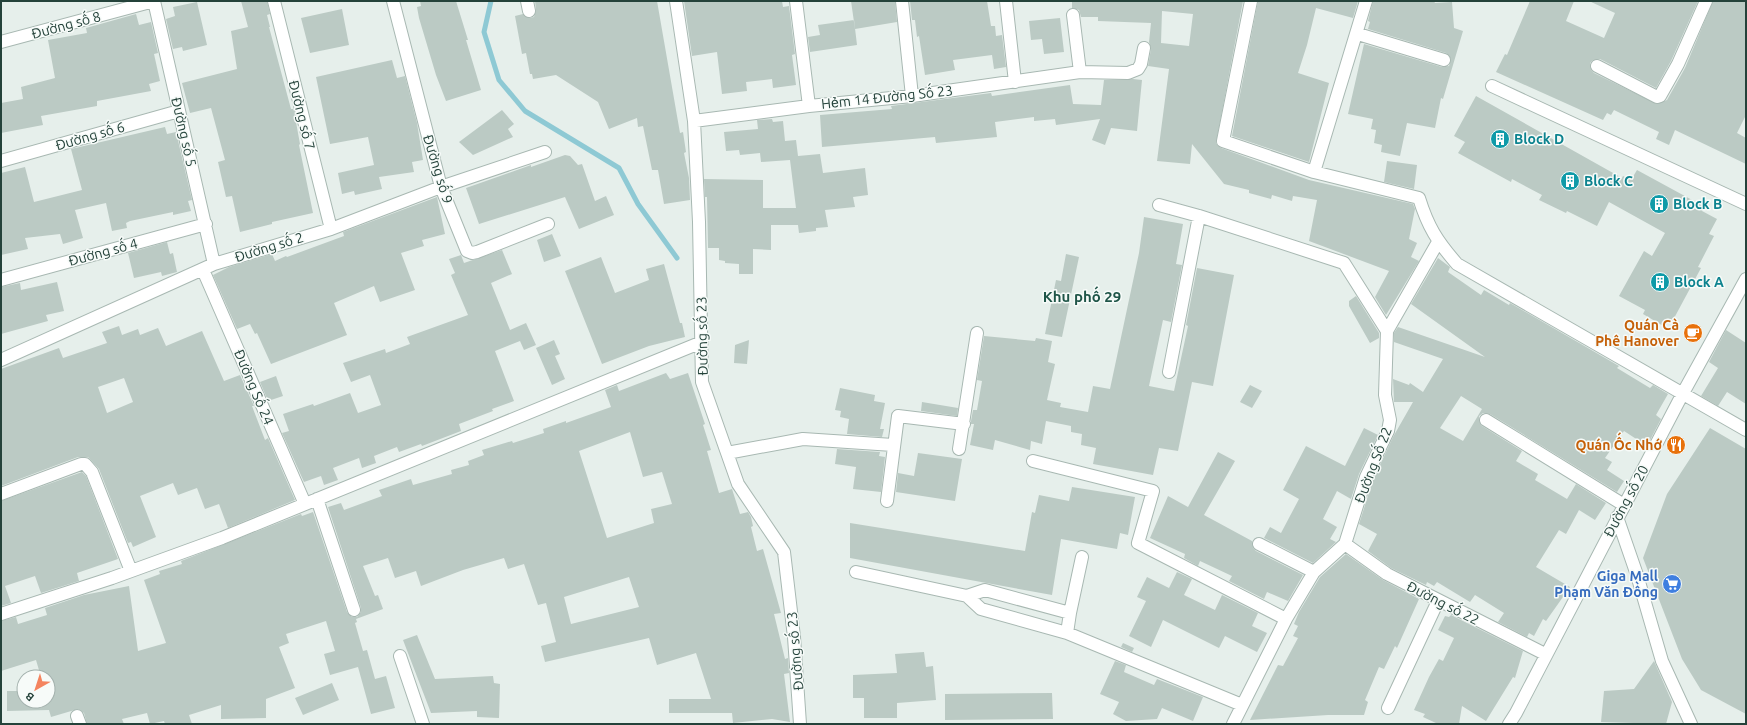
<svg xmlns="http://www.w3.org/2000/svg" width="1747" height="725" font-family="Ubuntu,sans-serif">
  <rect width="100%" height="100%" fill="#e6efeb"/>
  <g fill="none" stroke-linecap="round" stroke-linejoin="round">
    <path stroke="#8ec9d4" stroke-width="5" d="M491,1L484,32L499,80L525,111L619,168L638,204L677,258"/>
  </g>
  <path fill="#bbcac4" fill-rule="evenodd" d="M241,1H267L270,14L267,15L270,27H269L291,109H293L294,111L300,144L299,145L313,213L272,222V224L240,232L232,196L226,197L218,162L225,160L211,108L190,113L182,83L237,69L231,31L248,27Z
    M420,1H456L468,40H466L481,90L446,101L436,75L419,18L417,7L421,6Z
    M535,1H657L680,133L683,132L686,152L684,153L689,178L690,200L664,204L658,170H652L643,126L638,127L637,118L609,129L598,102L556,75L533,79L532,74H530L526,53L522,54L515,16L523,14L530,18L534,17L536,10Z
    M684,1H782L783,7L789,6L795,54L792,55L796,85L773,88L772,79L746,82L747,91L722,94L717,52L692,56Z
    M851,1H895L897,22L855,29Z
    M910,1H987L991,26H995L996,36L1002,35L1006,67L994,69L992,55L953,60L955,70L925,75L919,36L917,37L915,20H912Z
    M1072,1H1243L1216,143L1221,148L1309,180L1413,204L1415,209L1409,239L1417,243L1411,257L1419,261L1386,315L1375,297L1389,271L1309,241L1317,200L1293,196L1292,201L1272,195L1271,199L1249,193V190L1224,184L1192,144L1190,164L1157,161L1169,69L1148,66L1151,49L1149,42L1151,23L1098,21V17H1081L1079,10L1072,8ZM1162,11L1193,14L1189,46L1161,43Z
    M1258,1H1358L1353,18L1316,8L1307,45L1298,73L1329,83L1309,162L1232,136Z
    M1373,1H1434L1435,3L1452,2L1454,28L1463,31L1443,99L1441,98L1435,128L1407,123L1400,156L1381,152L1382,145L1374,143L1376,130L1371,129L1373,119L1348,114L1364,44L1442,67L1449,66L1451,59L1446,53L1368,29L1370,22L1368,21Z
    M1530,1H1574L1566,21L1604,38L1615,13L1589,1H1698L1671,61L1656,88L1600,59L1593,60L1590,63L1591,70L1594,73L1657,104L1667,100L1685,68L1713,1H1746V115L1737,133L1746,138V164L1675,130L1669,145L1656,139L1659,132L1614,110L1611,115L1607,113L1603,120L1496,72L1505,54L1507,55Z
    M197,2L207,45L183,51L182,47L173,49L166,19L175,16L173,7Z
    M342,9L349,45L310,53L301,18Z
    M136,14L139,25L151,22L158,53L154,54L160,81L149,84L151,91L97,101V106L41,116L43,125L1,133V103L23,99L21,87L55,78L48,40L87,33L86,28Z
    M1060,18L1064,52L1044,54L1042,39L1031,40L1029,21Z
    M854,20L857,45L810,52L808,37L820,35L818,25Z
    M392,60L397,78L405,76L417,123L423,160L412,162L414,172L379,177L382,189L355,195L354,191L342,194L338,173L374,165L368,137L330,144L316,77Z
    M1133,79L1142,80L1137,131L1111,128L1105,145L1092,140L1100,119L1056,125L1055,119L1034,121V117L995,122L997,137L936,143L935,137L822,147L820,115L892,109L891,106L991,93L992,96L1070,85L1073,104L1101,105L1104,80Z
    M1476,96L1622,178L1623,176L1631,180L1637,170L1705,207L1702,211L1717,219L1709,234L1714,236L1698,267L1701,268L1672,322L1669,320L1665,327L1643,314L1645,310L1619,296L1644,251L1652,256L1665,233L1609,202L1597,226L1567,211L1566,213L1539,200L1542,195L1512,179L1511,182L1458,153L1465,142L1454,136Z
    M502,110L514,124L508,129L513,137L473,155L459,142Z
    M772,119L773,122L783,121L785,141L796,140L798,156L820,154L823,173L865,168L868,195L853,197L855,207L825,210L828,227L816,228V231L799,233L798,225H771V250L753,249V274H739V264L725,263V261L719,260V248H708L707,197H705L704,179L763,180V208H796L790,160L761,162L760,153L740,155L739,150L726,151L724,132L758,129L757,120Z
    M165,127L167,134L176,132L192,200L188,201L191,211L173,215V212L130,221L126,223L127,228L112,231L106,203L75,210L83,238L63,244L60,234L25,238L28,249L1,255V173L25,167L34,202L82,190L71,149Z
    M565,155L570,156L578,165L582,164L595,201L606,196L614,215L579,229L565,197L479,224L466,188L531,165V167Z
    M1387,161L1417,165L1414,189L1384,182Z
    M437,197L445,234L422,240L424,246L401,253L415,290L380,302L374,286L334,303L347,335L271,364L257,333L255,334L250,324L237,329L213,275L229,267L272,254L275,261L286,256L287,257L344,236L343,232Z
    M1144,217L1183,224L1176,264L1182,265L1171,322L1163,320L1149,386L1174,391L1188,326L1186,325L1197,268L1234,275L1213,386L1192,382L1178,451L1159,448L1153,475L1093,464L1096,448L1081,445L1082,434L1071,432V426L1046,421L1042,444L1031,441L1030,450L995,440L993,450L970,445L974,424H971V421L973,410H977L982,381L977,380L984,336L1035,341L1036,338L1052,341L1048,362L1055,364L1047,400L1061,403L1060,407L1088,412L1093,386L1110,389L1139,253Z
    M552,234L561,256L544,262L537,240Z
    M167,242L170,254L173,253L177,272L162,276L161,272L134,278L128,253Z
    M502,250L512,274L491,283L510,330L526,323L536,345L524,350L520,341L495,351L514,401L492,409L493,411L459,424L461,431L422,446L421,444L399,452L397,447L374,456L376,463L362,468L359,458L333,468L338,480L324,485L321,476L304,482L282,433L289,431L283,414L313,404L314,406L350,393L358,413L381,405L370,375L351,382L343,363L385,349L386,353L410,344L407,337L468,315L451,275L455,273L449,259L461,255L464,263Z
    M1066,254L1079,257L1062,337L1045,334L1056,280L1061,281Z
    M601,257L615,293L649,280L646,269L664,264L680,323H682L685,337L649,346L602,364L565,271Z
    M1438,258L1450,267L1448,272L1481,295L1484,290L1509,305L1510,303L1619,366L1617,368L1650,388L1653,385L1668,394L1656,415L1661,419L1647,446L1624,431L1605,458L1612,462L1607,470L1624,481L1617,492L1490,414L1483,413L1479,416V420L1482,426L1522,451L1516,461L1538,474L1535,480L1567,499L1576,484L1606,503L1595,520L1579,510L1566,534L1559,530L1536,567L1570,587L1546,621L1543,619L1534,636L1529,633L1527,637L1498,622L1504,613L1475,595L1470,602L1437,582L1434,586L1427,582L1426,585L1391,568L1368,551L1377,534L1359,524L1373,480L1393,437L1413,402H1394L1393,379L1409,385L1410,383L1423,392L1443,359L1394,342V333L1398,327L1485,357L1411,304ZM1461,396L1482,409L1463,441L1440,428Z
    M57,282L64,311L46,315L48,321L1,334V287L20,283L21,290Z
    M1356,296L1379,333V338L1370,343L1349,306V301Z
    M119,326L122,335L138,329L140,335L158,328L166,346L202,331L224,381L240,375L254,406H252L265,440L268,438L295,500L228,528L219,504L205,509L197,488L178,495L173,483L140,496L156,537L133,547L131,542L128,543L99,469L88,457H78L1,486V369L59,348L63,358L107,343L102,332ZM124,378L133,402L107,413L98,387Z
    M1726,330L1746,343V404L1727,392L1718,406L1701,396L1718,368L1709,362Z
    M554,340L560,354L555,356L565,379L552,385L536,348Z
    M749,340L747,364L734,363L735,345Z
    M666,373L670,379L688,373L705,424L703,425L711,450L707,451L719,493L732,489L740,514L748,512L751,517L753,526L751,527L757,551L763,549L781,613L774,614L785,659L788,658L789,673L784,674L790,722L772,719L733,723L732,713H669V699H711L696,653L657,665L649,638L545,662L541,646L556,642L546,603L538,605L524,564L508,569L504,558L463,570L421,586L416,571L395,578L388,558L363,566L375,596L378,595L383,609L356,619L357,622L355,623L363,651L367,650L375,679L386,676L395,708L371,714L358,667L330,675L324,654L335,651L326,621L286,634L289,643L279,647L295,688L266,699V718L221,719V705L189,715L192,724H165L164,721L150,724L147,713L122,719L124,724H87L84,713L78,709L51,717L49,710L7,711V691H24V701H48V677H41L36,660L1,671V621L16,617L18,624L47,615L45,608L84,595L129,586L138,651L166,643L144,580L160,574L159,571L182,564L181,561L301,514L302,516L313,512L347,612L352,617H357L361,612V608L328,507L341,503L344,510L382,496L379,490L411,479L413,485L452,474L451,470L469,465L468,461L484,455L482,450L512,441L513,443L544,433L543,429L566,421V423L611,407L605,390L617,385L619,391ZM630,432L643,477L662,472L672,504L651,509L654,523L607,538L579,451ZM629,577L639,607L571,624L564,597Z
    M276,376L283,396L268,401L260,382Z
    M1250,385L1262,391L1252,408L1240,402Z
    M840,388L875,395L874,401L885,403L880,429H884L882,437L847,434L849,419L840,417L841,411L835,410Z
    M922,402L958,408L957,416L921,411Z
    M1364,428L1378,435L1359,474L1351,499L1337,491L1323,519L1337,527L1330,539L1336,542L1313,563L1264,538L1270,527L1281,533L1299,499L1283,490L1306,446L1345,466Z
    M1710,428L1746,449V714L1701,690L1682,659L1643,558L1667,494Z
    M837,449L880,452L879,456L885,457L881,492L853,489L856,467L835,464Z
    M1218,452L1235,461L1204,515L1252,541L1253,548L1256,551L1303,575L1288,601L1267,592L1264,599L1229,581L1232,576L1200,561L1198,566L1184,558L1185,554L1150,538L1168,496L1188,507Z
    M918,453L962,459L955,501L896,492L898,473L914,476Z
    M82,472L86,476L118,559L77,573L79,581L41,593L35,576L5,586L11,603L1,606V501Z
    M1072,487L1135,497L1128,535L1120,533L1117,549L1061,539L1052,595L850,558V523L1025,551L1032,512L1035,513L1039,495L1069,501Z
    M1346,554L1383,580L1419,599L1397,648L1395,646L1384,669L1379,667L1365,700L1368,702L1364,715H1328L1250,720L1278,665L1283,666L1298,638L1293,636L1298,626L1294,624L1299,612L1320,577Z
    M1177,572L1192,579L1184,595L1215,610L1222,595L1258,613L1252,626L1267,633L1257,652L1225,636L1219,648L1163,620L1151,647L1129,636L1146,601L1137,597L1147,577L1169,588Z
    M1451,615L1523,651L1515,678L1513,677L1486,721L1462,706L1459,724H1438L1423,717L1425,714L1414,710L1429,677L1439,659L1443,661L1454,638L1438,630L1445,616L1449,617Z
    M417,635L435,679L493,676L494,683L500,684L499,718L477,717V711L431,713L403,640Z
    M1123,643L1134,648L1132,652L1121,647Z
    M924,652L926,667L933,666L936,700L897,703V718H864V698H853V675L897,673L895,654Z
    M1115,661L1126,665L1124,672L1154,685L1157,679L1203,697L1193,721L1162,708L1157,719L1126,721L1113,714L1119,702L1100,694Z
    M1654,661L1672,702L1666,724L1601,722L1604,691L1634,689Z
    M332,683L339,700L303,715L295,698Z
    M1052,693L1053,719L945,720V694Z"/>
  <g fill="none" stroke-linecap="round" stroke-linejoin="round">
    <defs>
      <path id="minor" d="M154,1L214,264
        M274,1L331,229
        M393,1L441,187L467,251L472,253L477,252L548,224
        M527,1L529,11
        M676,1L694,121L699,222L702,382L738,484L784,552L794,637L800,724
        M796,1L809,106
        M902,1L912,96
        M1006,1L1015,82
        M1251,1L1223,141L1314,172L1419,198C1428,227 1437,241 1457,264L1746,430
        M1073,15L1080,72
        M1358,34L1444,60
        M1,42L154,1
        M1597,66L1657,97L1660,96L1678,64L1706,1
        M1492,86L1746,204
        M694,121L809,106L912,96L1080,72L1128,73L1138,69L1141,64L1144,48
        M1,161L179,111
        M1314,172L1366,1
        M1159,205L1199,216L1344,263L1387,331L1385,395L1390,420L1388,431L1366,477L1345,544L1314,572L1286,619L1233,724
        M203,270L305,504
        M1,280L206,224
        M1387,331L1438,242
        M1,360L214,264L331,229L441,187L545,152
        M1169,372L1199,216
        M1486,420L1624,505
        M959,449L977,333
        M727,453L803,439L893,445
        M1033,461L1153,491L1138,543L1286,619
        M1,494L81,464H85L92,472L131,571
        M317,499L354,610
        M887,501L898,416L964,424
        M1617,517L1637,575L1662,661L1691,724
        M1259,544L1314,572
        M1345,544L1387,574L1545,654
        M856,572L967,596L981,609L1067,633L1242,705
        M967,596L985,590L1070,613L1067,633
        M1070,613L1082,557
        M1,614L112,578L222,538L702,342
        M400,656L423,724
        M1388,708L1438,601
        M77,716L80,724
        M1509,724L1516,713L1683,393L1746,279"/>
    </defs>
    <use href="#minor" stroke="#a8b8b2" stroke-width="14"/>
    <use href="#minor" stroke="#fff" stroke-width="12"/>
  </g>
  <defs>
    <symbol id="building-disc" viewBox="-11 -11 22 22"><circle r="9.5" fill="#0f9aa8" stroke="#f7fbf9"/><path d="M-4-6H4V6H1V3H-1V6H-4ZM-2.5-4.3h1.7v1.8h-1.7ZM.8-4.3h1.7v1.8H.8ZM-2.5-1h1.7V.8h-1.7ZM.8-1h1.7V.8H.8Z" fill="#fff"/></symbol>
    <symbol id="cafe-disc" viewBox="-11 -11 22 22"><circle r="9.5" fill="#e8710a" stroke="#f7fbf9"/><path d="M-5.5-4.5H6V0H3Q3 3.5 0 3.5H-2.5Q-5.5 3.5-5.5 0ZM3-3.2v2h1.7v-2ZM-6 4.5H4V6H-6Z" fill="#fff"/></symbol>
    <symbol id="restaurant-disc" viewBox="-11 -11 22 22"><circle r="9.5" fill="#e8710a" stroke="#f7fbf9"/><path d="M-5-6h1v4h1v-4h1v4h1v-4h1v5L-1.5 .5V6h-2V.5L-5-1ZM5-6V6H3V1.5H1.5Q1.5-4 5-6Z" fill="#fff"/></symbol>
    <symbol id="supermarket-disc" viewBox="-11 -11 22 22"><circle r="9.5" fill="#3f7fe0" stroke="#f7fbf9"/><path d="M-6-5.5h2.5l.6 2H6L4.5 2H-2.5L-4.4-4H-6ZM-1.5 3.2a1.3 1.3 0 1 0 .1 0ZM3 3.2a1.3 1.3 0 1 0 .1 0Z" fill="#fff"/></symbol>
  </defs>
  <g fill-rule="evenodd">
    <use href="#building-disc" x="1489" y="128" width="22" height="22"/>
    <use href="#building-disc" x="1559" y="170" width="22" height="22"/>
    <use href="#building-disc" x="1648" y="193" width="22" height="22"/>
    <use href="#building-disc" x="1649" y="271" width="22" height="22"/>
    <use href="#cafe-disc" x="1682" y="322" width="22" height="22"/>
    <use href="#restaurant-disc" x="1665" y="434" width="22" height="22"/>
    <use href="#supermarket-disc" x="1661" y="573" width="22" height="22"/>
  </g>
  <g text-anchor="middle" stroke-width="3" stroke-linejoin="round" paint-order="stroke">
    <g font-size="14" fill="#24423a" stroke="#f7fbf9">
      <text transform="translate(66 25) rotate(-15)" y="5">Đường số 8</text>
      <text transform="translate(887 97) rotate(-6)" y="5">Hẻm 14 Đường Số 23</text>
      <text transform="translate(302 115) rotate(76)" y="5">Đường số 7</text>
      <text transform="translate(184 132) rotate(77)" y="5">Đường số 5</text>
      <text transform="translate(90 136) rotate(-16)" y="5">Đường số 6</text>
      <text transform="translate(438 169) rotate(73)" y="5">Đường số 9</text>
      <text transform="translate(269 247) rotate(-17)" y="5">Đường số 2</text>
      <text transform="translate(103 252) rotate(-15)" y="5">Đường số 4</text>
      <text transform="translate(702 336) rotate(-91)" y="5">Đường số 23</text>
      <text transform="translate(254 387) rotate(67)" y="5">Đường Số 24</text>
      <text transform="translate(1373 465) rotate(-69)" y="5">Đường Số 22</text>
      <text transform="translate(1626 501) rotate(-62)" y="5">Đường số 20</text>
      <text transform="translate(1443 603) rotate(27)" y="5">Đường số 22</text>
      <text transform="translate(795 651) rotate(-95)" y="5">Đường số 23</text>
    </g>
    <g font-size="14" font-weight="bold" fill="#0d838f" stroke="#f7fbf9" text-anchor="start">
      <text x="1514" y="144">Block D</text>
      <text x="1584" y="186">Block C</text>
      <text x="1673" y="209">Block B</text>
      <text x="1674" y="287">Block A</text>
    </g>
    <g font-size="14" font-weight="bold" fill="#c56008" stroke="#f7fbf9" text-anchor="end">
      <text x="1679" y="330">Quán Cà<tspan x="1679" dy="16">Phê Hanover</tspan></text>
      <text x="1662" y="450">Quán Ốc Nhớ</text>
    </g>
    <g font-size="14" font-weight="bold" fill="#366cbe" stroke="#f7fbf9" text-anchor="end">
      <text x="1658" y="581">Giga Mall<tspan x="1658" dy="16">Phạm Văn Đồng</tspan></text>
    </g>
    <g font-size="15" font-weight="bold" fill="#1f5548" stroke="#f7fbf9">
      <text x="1082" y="302">Khu phố 29</text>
    </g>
  </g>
  <rect width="1747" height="725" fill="none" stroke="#24423a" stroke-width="4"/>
  <g transform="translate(36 689) rotate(219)"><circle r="19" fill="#f7fbf9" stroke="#a3b1ad"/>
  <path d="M0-3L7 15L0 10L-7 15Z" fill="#f4845f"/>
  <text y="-6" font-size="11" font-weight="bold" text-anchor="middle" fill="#24423a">B</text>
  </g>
</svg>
